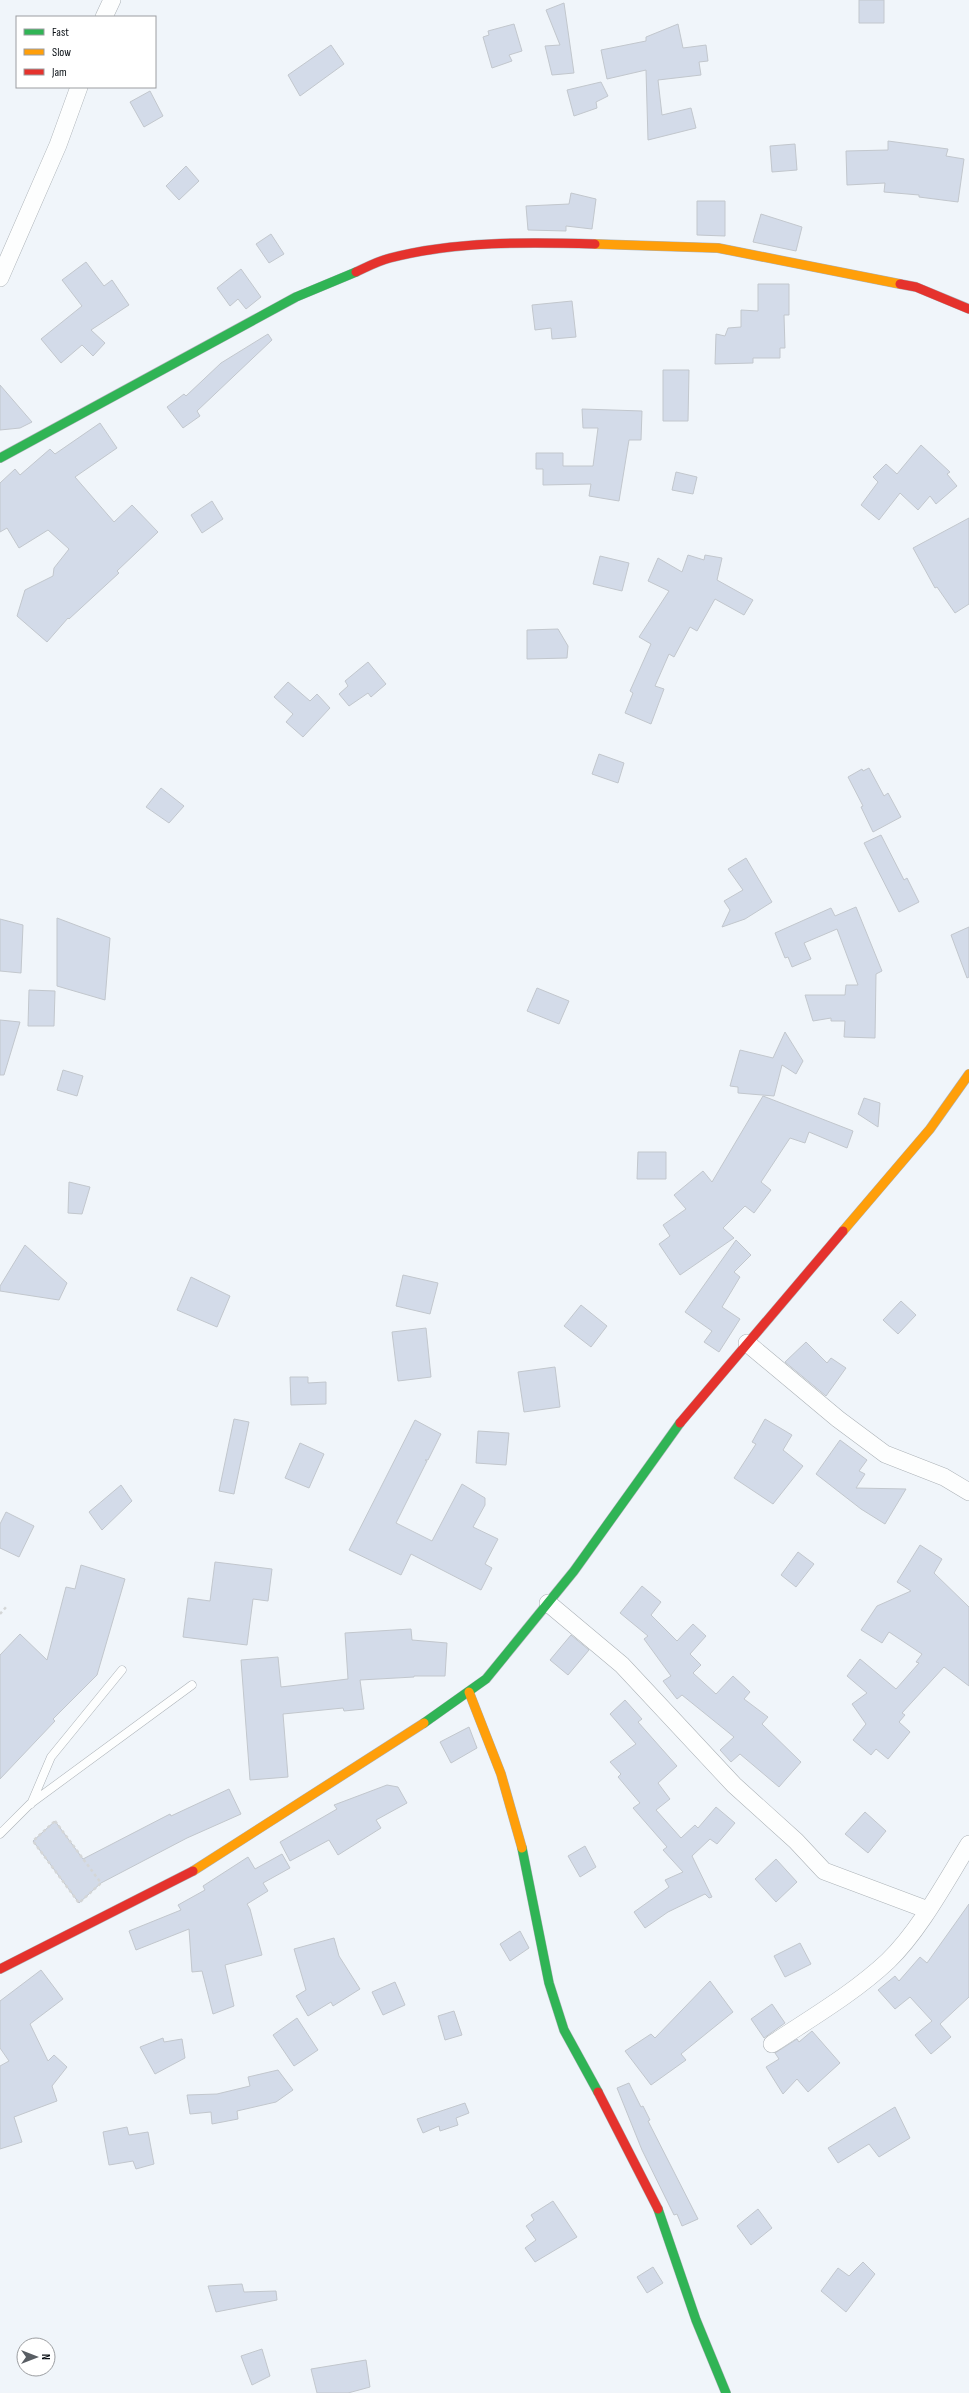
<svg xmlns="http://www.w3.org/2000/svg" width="969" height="2393" font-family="'Sofia Sans Condensed',sans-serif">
  <rect width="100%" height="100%" fill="#f0f5fa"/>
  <path fill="#d3dbe9" stroke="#c2c7cd" d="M859,0H884V23H859Z
    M564,3L574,73L552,75L545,46L560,45L546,10Z
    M514,24L522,51L509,55L512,61L492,68L483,37L489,35L488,31Z
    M678,24L683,48L706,45L708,61L699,62L701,75L658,80L662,115L691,108L696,128L648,140L646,70L607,79L601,50L646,41V37Z
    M331,45L344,64L300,96L288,75Z
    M601,82L608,96L596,102L597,108L574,116L567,90Z
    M150,91L163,116L144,127L130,102Z
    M888,141L948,149L946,156L964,159L958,202L919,197V195L884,192L885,183L847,185L846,151L888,150Z
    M795,144L797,170L772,172L770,146Z
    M186,166L199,181L179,200L166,186Z
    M571,193L596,199L592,229L566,226V231L528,230L526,206L569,204Z
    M697,201H725V236L697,235Z
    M761,214L802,227L796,251L753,242Z
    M271,234L284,254L269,263L256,244Z
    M86,262L104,286L112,280L129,305L91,330L105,343L93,356L82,345L61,363L41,339L82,306L62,280Z
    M241,269L261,297L246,309L238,299L230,306L217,288Z
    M758,284H789V315H784L785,348H780V358H753V363L715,364L716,334L725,336L728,328L741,327V310L758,311Z
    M572,301L576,337L552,339L551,328L535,330L532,305Z
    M268,334L272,340L197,411L200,416L183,428L167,407L184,394L186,396L221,363Z
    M663,370H689L688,421H663Z
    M0,385L32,422L20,428L0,430Z
    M582,409L642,411L641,440H629L619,501L589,496L591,484L543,485V469H536V453H563V466H593L598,428H583Z
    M100,423L117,448L75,477L114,522L132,505L158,532L117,571L119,573L69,619L68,618L47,642L17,616L25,590L53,576L54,568L69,549L48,530L19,548L7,528L0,532V483L15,469L20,475L50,449L55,454Z
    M921,445L950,472L947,474L957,486L936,504L930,496L918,510L900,493L879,520L861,505L878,482L873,477L886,464L897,474Z
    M676,472L697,477L693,494L672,490Z
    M212,501L223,519L202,533L191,515Z
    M969,518V604L955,613L937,587L935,588L913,548Z
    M688,555L704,560L705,555L722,558L717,580L753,600L744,615L715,599L697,631L690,627L674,657L669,654L655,686L664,689L651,724L625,713L633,693L630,691L651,644L639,637L669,591L648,581L658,558L682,572Z
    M600,556L629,563L622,591L593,584Z
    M558,629L568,646L567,658L527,659V630Z
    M368,662L386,684L371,697L368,693L349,706L339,694L348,686L345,681Z
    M288,682L310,701L317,694L330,708L303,737L286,722L293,714L274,697Z
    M599,754L624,763L618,783L592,774Z
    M869,768L884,796L888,793L901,817L873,832L861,807L863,806L848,777L862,769L863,771Z
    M161,788L184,806L169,823L146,807Z
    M881,835L904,880L907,878L919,902L899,912L864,843Z
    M746,858L772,902L745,919L722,927L730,910L724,901L743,890L728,869Z
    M856,907L882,971L876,974L875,1038L844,1037L845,1021H831V1018L813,1021L805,995H845L846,985H858L837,929L804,943L811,959L792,967L788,957L785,958L775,933L831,908L835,916Z
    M57,918L110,938L105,1000L57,986Z
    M0,919L23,925L21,973L0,971Z
    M969,927V977L967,978L951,935Z
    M537,988L569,1001L559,1024L527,1011Z
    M29,990L55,991L54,1026H28Z
    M0,1020L20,1022L4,1075H0Z
    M785,1032L803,1061L796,1074L782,1065L774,1096L738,1093V1087L730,1086L740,1050L773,1058Z
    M63,1070L83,1076L77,1096L57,1090Z
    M763,1096L853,1131L847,1148L809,1132L805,1143L790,1138L761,1182L771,1190L754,1213L745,1206L723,1228L734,1238L680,1275L659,1244L670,1236L663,1225L686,1209L674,1195L703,1171L712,1182Z
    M864,1098L880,1103L878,1127L858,1114Z
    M638,1152H666V1179H637Z
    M69,1182L90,1187L82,1214L68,1213Z
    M736,1240L751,1255L734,1272L740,1277L722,1307L740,1319L719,1352L704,1342L712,1331L685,1312Z
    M25,1245L67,1283L59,1300L0,1291V1286Z
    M403,1275L438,1283L430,1314L396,1306Z
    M191,1277L230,1296L217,1327L177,1310Z
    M901,1301L916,1315L898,1334L883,1320Z
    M581,1305L607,1326L591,1347L564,1326Z
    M426,1328L431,1377L398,1381L392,1332Z
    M806,1342L827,1363L831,1358L846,1368L826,1396L785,1362Z
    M555,1367L560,1407L524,1412L518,1372Z
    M290,1377H308V1383L326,1382V1404L291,1405Z
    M234,1419L249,1422L234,1494L219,1491Z
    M765,1419L792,1435L783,1450L803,1466L773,1504L734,1478L756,1444L752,1442Z
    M415,1420L441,1434L428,1460H425L427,1461L396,1523L432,1541L462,1484L485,1498V1505L473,1527L498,1539L485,1564L492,1568L481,1590L411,1554L401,1575L349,1550Z
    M478,1431L509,1433L506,1465L476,1463Z
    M840,1440L867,1460L859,1471L865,1474L856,1488L906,1489L885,1524L861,1509L816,1474Z
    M300,1443L324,1454L309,1488L285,1478Z
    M121,1485L132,1501L102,1530L89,1512Z
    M6,1512L34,1526L19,1557L0,1548V1524Z
    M920,1545L942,1559L934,1573L969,1607V1686L944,1667L902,1713L905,1715L899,1722L910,1732L888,1759L876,1749L871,1755L853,1740L866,1724L852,1704L867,1693L847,1676L860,1659L896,1689L919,1663L916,1662L922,1654L889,1632L882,1643L861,1630L877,1606L911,1591L897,1582Z
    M798,1552L814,1564L796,1587L781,1575Z
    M215,1562L272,1569L268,1601L253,1599L247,1645L183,1637L188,1598L210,1601Z
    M81,1565L125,1579L97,1675L53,1719L55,1721L0,1779V1655L20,1634L47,1660L66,1587L75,1589Z
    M642,1586L661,1602L651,1615L677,1641L693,1624L706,1636L690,1654L701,1665L693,1673L716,1694L733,1676L750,1692L744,1699L768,1717L762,1724L801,1762L779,1787L740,1754L731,1762L720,1750L734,1737L682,1695L677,1699L663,1681L671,1676L644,1639L648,1636L620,1613Z
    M411,1629L412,1640L447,1643L445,1676H414V1677L360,1680L364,1709L344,1711L343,1708L283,1714L288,1777L250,1780L241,1660L278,1657L281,1687L348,1679L345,1633Z
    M571,1635L589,1650L568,1675L550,1660Z
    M625,1700L642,1719L638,1722L677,1766L658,1783L670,1799L656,1810L681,1838L695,1825L698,1828L716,1807L735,1823L717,1844L710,1839L692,1856L712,1897L709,1898L705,1894L668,1912L645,1928L634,1912L669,1887L665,1880L683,1872L663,1850L667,1847L633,1808L640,1803L618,1777L621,1774L610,1762L636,1744L610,1714Z
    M469,1727L477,1748L451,1763L440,1742Z
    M387,1785L398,1787L407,1803L376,1820L381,1828L338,1855L329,1840L290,1861L280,1842L337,1809L334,1805Z
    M229,1789L241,1814L187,1838L101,1883L79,1903L33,1841L55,1821L83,1859L170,1814L171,1816Z
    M865,1812L886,1831L868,1853L845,1834Z
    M585,1846L596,1867L580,1877L568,1856Z
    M282,1854L290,1868L263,1883L268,1891L247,1904L250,1909L262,1955L225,1965L234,2006L213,2014L202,1971L192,1972L189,1929L136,1950L129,1931L181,1910L178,1905L205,1890L203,1886L248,1857L255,1869Z
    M776,1859L797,1882L776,1902L755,1879Z
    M969,1904V1997L940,2024L951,2037L931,2054L915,2035L932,2021L910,1997L895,2009L878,1990L895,1976L899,1981L920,1957L927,1963Z
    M520,1931L529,1948L510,1961L500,1944Z
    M334,1938L339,1956L360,1989L333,2006L331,2002L308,2016L296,1996L306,1990L294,1949Z
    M800,1943L811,1964L785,1977L774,1956Z
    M41,1970L63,1999L30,2024L48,2061L54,2055L67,2067L52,2086L57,2101L14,2117L22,2142L0,2149V2066L9,2061L0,2048V2001Z
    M710,1981L733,2012L681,2054L686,2060L651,2085L625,2051L651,2034L655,2038Z
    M395,1982L405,2005L383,2015L372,1992Z
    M772,2004L785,2023L764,2038L751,2019Z
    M454,2011L462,2035L445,2040L438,2016Z
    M297,2018L318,2050L294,2066L273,2035Z
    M812,2031L840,2063L808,2092L797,2079L783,2094L766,2067L779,2059L775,2053L797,2039L799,2042Z
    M163,2038L164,2042L182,2039L185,2058L155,2074L140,2047Z
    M278,2070L293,2090L276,2102L237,2111L238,2119L212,2124L211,2112L190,2114L187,2095L217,2094L250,2086L248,2077Z
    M629,2083L641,2107L643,2106L650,2120L648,2121L698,2219L682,2226L677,2214L674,2215L642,2150L617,2088Z
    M465,2103L469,2113L456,2118L458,2125L440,2131L439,2126L423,2133L417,2119Z
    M895,2107L910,2138L879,2157L869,2144L838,2163L828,2148Z
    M127,2127L129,2135L148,2132L154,2164L136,2169L133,2161L109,2165L103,2132Z
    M553,2201L577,2237L535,2262L525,2248L536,2240L526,2226L534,2220L531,2215Z
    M758,2209L772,2228L751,2245L737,2226Z
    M863,2262L875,2274L846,2312L821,2291L838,2268L849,2276Z
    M653,2267L663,2283L647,2293L637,2277Z
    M242,2284L244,2292L276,2291L277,2300L216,2312L208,2286Z
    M262,2349L270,2376L252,2385L241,2356Z
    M366,2360L370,2387L348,2393H317L311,2369Z"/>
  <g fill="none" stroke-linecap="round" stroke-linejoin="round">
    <defs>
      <path id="lane" d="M31,1804L51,1757L122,1670
        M0,1834L30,1804L192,1685"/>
      <path id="street" d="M104,17L112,0
        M0,278L58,145L79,87
        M747,1343L838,1419L885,1454L944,1477L969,1492
        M548,1603L622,1665L734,1785L796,1841L824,1871L928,1910
        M772,2044C811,2018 854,1993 888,1961C920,1930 946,1881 969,1844"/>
      <path id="fast" d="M0,458L296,297L356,272
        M424,1723L486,1679L574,1571L680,1423
        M522,1848L549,1983L564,2030L598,2092
        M658,2209L696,2320L726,2393"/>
      <path id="slow" d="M595,244L718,248L900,284
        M843,1231L930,1129L969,1074
        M469,1692L501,1774L522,1848
        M193,1871L424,1723"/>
      <path id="jam" d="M356,272C367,267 378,261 390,258C455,241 528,242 595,244
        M900,284L916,287L969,309
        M680,1423L843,1231
        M0,1969L193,1871
        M598,2092L658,2209"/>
    </defs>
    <use href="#lane" stroke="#acb2b7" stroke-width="9"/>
    <use href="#street" stroke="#acb2b7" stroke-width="18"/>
    <use href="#fast" stroke="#acb2b7" stroke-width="10"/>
    <use href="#slow" stroke="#acb2b7" stroke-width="10"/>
    <use href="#jam" stroke="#acb2b7" stroke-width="10"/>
    <path stroke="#d4d6d7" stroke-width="2.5" stroke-dasharray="3 3" stroke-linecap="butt" d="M0,1614L7,1606
      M55,1821L101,1883L79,1903L33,1841Z"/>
    <use href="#lane" stroke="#fdfefe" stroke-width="8"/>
    <use href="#street" stroke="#fdfefe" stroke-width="17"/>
    <use href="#fast" stroke="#30b455" stroke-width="9"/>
    <use href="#slow" stroke="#ff9f0a" stroke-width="9"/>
    <use href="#jam" stroke="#e5322d" stroke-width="9"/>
  </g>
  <rect x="16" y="16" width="140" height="72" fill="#ffffff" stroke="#9c9ea1"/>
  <rect x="24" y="29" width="20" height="6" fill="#30b455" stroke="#9c9ea1"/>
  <text x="52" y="36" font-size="12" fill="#070d13">Fast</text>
  <rect x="24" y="49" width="20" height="6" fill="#ff9f0a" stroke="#9c9ea1"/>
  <text x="52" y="56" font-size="12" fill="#070d13">Slow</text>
  <rect x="24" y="69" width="20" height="6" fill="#e5322d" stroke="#9c9ea1"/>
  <text x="52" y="76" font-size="12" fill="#070d13">Jam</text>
  <g transform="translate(36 2357) rotate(90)"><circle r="19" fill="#ffffff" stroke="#9c9ea1"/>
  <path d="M0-3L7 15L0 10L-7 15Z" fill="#595e64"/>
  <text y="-6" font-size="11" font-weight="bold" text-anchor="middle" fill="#070d13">N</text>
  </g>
</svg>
